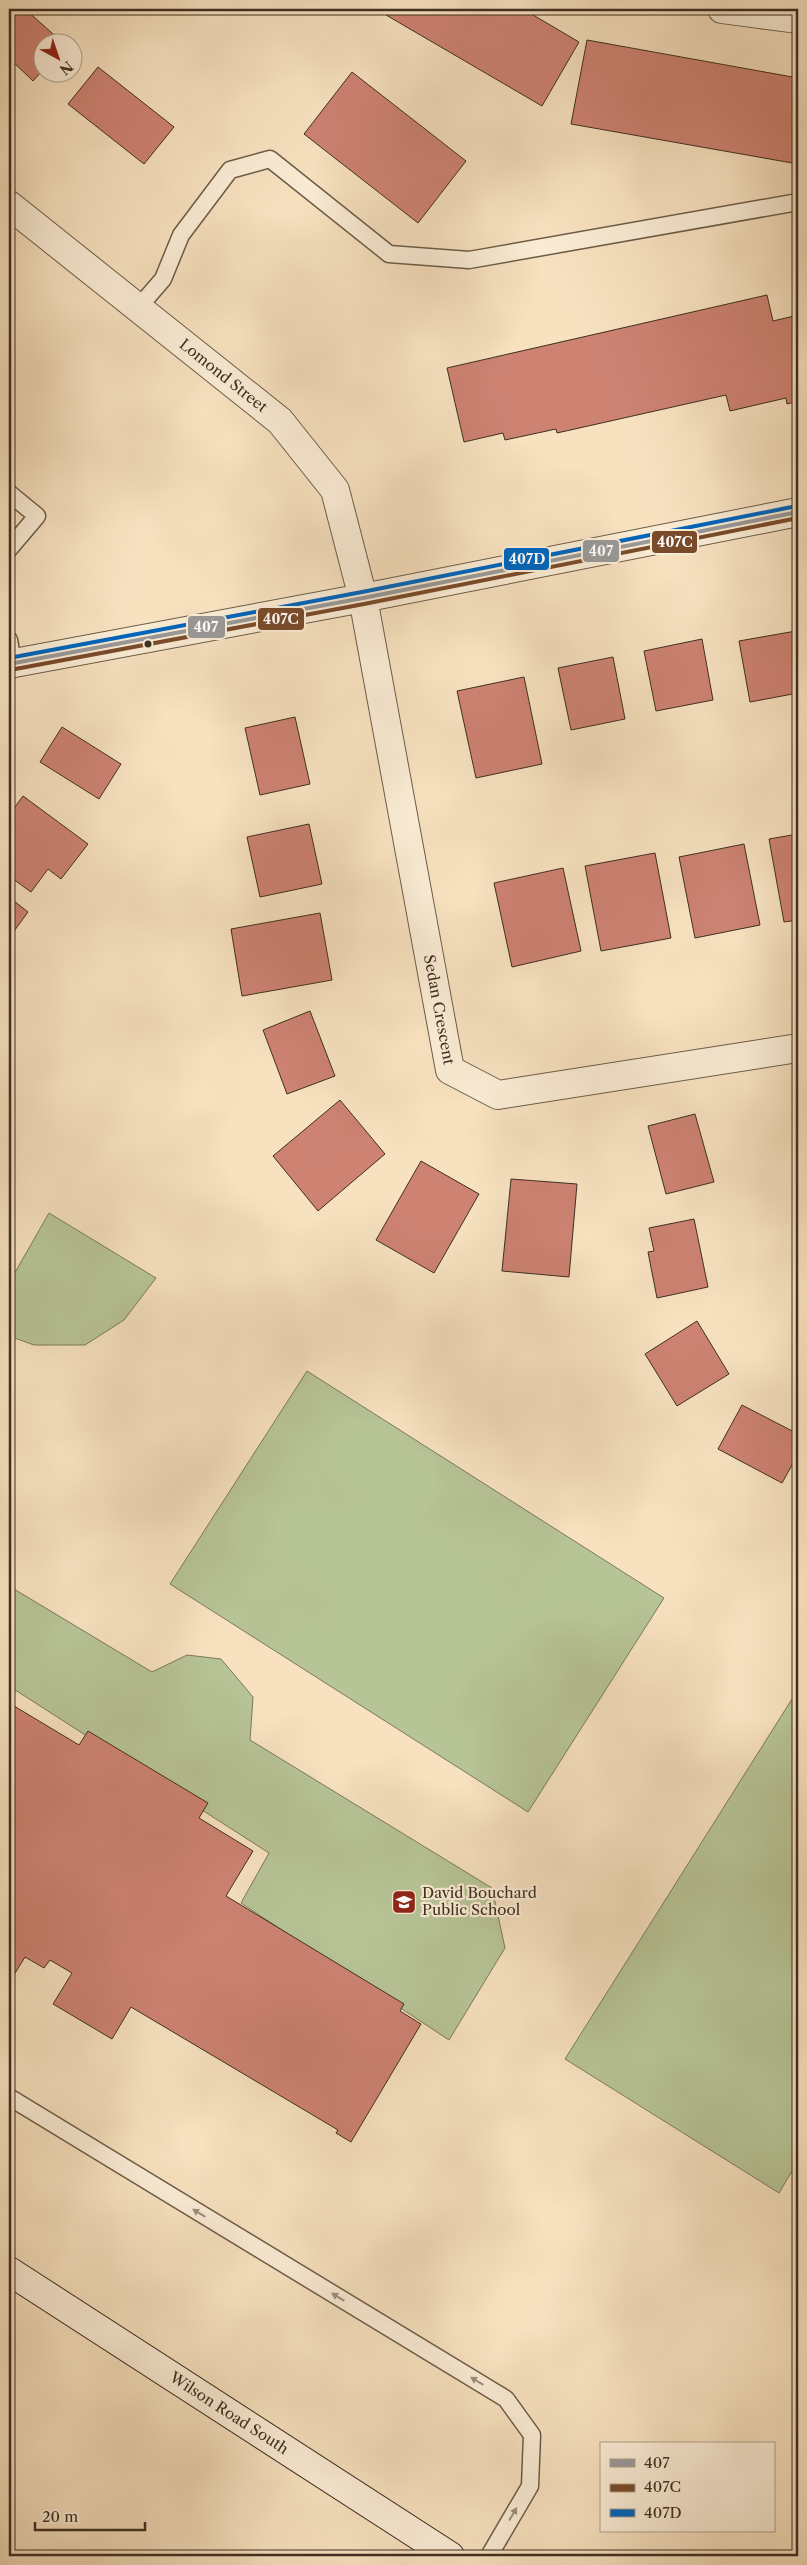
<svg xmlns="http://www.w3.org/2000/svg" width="807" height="2565" font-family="'Libre Caslon Text',serif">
  <rect width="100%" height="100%" fill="#f7e1bf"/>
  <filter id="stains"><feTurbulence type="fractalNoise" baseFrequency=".004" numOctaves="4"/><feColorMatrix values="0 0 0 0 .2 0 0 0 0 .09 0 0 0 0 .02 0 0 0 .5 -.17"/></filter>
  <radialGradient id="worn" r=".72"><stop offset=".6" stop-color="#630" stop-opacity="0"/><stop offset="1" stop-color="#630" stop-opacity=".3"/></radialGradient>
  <path fill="#b7c496" stroke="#7a7a5c" d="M49,1213L156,1278L124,1320L85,1345H34L9,1336V1283Z
    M307,1371L664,1598L528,1812L170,1584Z
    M9,1586L152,1672L187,1655L221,1659L253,1697L250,1740L492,1888L505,1948L449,2040L241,1903L269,1853L9,1686Z
    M792,1699L798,1703V2161L779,2193L565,2059Z"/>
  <path fill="#cd8272" stroke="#3e2f21" d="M9,9H25L62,42H42V71L33,81L9,58Z
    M390,9H523L579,42L542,106L386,15Z
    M587,40L798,78V164L571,124Z
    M98,67L174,127L144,164L68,104Z
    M352,72L466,161L418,223L304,134Z
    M767,295L773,321L798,315V401L787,404L786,398L730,411L726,395L557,433L556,429L505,440L503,433L464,442L447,368Z
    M796,631L798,693L750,702L739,641Z
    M702,639L713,700L656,711L644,651Z
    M613,657L625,719L571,730L558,668Z
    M524,677L542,764L476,778L457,691Z
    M295,717L310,784L260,795L245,728Z
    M62,727L121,764L99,799L40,762Z
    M23,796L88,844L61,879L48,869L31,892L9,876V849L13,844L9,840V815Z
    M309,824L322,884L260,897L247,837Z
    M798,834V920L784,922L769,839Z
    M744,844L760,925L695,938L679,857Z
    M655,853L671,938L601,951L585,866Z
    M563,868L581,951L512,967L494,883Z
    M9,897L28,912L9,938Z
    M320,913L332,980L242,996L231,929Z
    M310,1011L335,1076L287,1094L263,1030Z
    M340,1100L385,1154L318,1211L273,1156Z
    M695,1114L714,1182L666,1194L648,1126Z
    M421,1161L479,1194L434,1273L376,1240Z
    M511,1179L577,1184L569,1277L502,1271Z
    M694,1219L708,1287L657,1298L648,1252L654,1251L649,1228Z
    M697,1321L729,1374L677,1406L645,1354Z
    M742,1405L798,1434V1454L782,1483L718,1449Z
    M9,1703L79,1745L88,1731L208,1803L199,1818L253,1851L226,1896L404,2004L400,2011L421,2024L351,2142L336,2133L338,2130L131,2007L112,2039L53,2004L72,1973L50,1960L44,1968L25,1957L9,1983Z"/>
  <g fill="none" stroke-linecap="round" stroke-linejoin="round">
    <defs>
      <path id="service" d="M138,308L163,279L181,235L230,170L270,159L389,254L469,260L798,202
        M9,493L37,516L9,549
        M9,640L13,663
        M9,2097L506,2399L532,2435L530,2486L489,2556"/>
      <g id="minor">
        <path d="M722,9L798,19"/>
        <path id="s1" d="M9,205L280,421L335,490L363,598L450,1070L498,1095L798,1048"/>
        <path d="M9,664L363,598L798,512"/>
      </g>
      <g id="secondary">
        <path id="s2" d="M9,2271L450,2556"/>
      </g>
    </defs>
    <use href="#service" stroke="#6c5c48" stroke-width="19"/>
    <use href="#minor" stroke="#6c5c48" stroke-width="30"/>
    <use href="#secondary" stroke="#3e2f21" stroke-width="30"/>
    <use href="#service" stroke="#faecd5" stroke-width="16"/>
    <use href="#minor" stroke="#faecd5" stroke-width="28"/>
    <use href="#secondary" stroke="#faecd5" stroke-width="28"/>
    <defs>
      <path id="bus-1" d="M9,664L363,598L798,512"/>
      <path id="bus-2" d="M10,670L364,604L798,518"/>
      <path id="bus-3" d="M9,658L362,592L797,506"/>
    </defs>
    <use href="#bus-1" stroke="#faecd5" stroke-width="8"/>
    <use href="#bus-2" stroke="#faecd5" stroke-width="8"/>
    <use href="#bus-3" stroke="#faecd5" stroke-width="8"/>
    <use href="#bus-1" stroke="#999" stroke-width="4"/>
    <use href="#bus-2" stroke="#7a4b2a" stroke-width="4"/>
    <use href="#bus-3" stroke="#0065bd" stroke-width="4"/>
  </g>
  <defs><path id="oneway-solid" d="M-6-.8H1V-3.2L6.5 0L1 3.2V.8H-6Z" transform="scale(1.25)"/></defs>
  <g fill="#9c8e7b">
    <use href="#oneway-solid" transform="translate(199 2213) rotate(-149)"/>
    <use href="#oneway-solid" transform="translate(338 2297) rotate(-149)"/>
    <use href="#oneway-solid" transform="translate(477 2381) rotate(-149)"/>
    <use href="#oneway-solid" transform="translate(513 2514) rotate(-59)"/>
  </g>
  <defs>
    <symbol id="school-square" viewBox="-11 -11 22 22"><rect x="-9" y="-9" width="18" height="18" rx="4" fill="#8f2418" stroke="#faecd5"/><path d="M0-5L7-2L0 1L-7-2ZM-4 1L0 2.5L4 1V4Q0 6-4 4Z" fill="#fff"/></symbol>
  </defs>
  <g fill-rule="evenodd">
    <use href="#school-square" x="390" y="1888" width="28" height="28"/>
  </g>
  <circle fill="#3e2f21" stroke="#faecd5" stroke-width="2" cx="148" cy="644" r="4.5"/>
  <g text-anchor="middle" stroke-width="4.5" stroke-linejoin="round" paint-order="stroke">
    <g font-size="15" fill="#3e2f21" stroke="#faecd5">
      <text dy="5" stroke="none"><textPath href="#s1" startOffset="274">Lomond Street</textPath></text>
      <text dy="5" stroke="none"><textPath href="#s1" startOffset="965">Sedan Crescent</textPath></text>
      <text dy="5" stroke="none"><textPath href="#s2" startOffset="262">Wilson Road South</textPath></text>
    </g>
    <g font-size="15" fill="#3e2f21" stroke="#faecd5" text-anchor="start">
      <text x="422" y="1898">David Bouchard<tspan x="422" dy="17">Public School</tspan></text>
    </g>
  </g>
  <g stroke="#faecd5" stroke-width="2">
    <rect x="651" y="530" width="47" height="24" rx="5" fill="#7a4b2a"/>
    <rect x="582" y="539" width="38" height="24" rx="5" fill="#999"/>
    <rect x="503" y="547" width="47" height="24" rx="5" fill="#0065bd"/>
    <rect x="257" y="607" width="48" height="24" rx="5" fill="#7a4b2a"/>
    <rect x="187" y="615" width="39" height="24" rx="5" fill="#999"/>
  </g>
  <g font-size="14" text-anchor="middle" font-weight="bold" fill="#fff">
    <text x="675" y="547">407C</text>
    <text x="601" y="556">407</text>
    <text x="527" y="564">407D</text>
    <text x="281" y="624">407C</text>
    <text x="206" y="632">407</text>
  </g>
  <rect width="807" height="2565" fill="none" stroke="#f7e1bf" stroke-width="30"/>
  <rect x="10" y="10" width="787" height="2545" fill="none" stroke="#3e2f21" stroke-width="2.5"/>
  <rect x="15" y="15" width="777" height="2535" fill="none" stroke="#3e2f21"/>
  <rect x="600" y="2442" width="175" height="90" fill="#faecd5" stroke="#afa08d"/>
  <rect x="610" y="2459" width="25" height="8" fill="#999999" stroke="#afa08d"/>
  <text x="644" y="2468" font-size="15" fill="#3e2f21">407</text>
  <rect x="610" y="2484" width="25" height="8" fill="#7a4b2a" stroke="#afa08d"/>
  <text x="644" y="2492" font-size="15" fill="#3e2f21">407C</text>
  <rect x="610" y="2509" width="25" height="8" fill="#0065bd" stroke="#afa08d"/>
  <text x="644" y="2518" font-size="15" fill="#3e2f21">407D</text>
  <g transform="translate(58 58) rotate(140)"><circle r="24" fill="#faecd5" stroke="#afa08d"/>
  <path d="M0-4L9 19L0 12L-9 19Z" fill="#8f2418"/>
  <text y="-8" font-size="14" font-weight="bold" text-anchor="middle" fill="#3e2f21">N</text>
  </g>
  <path d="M35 2522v8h110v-8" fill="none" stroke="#3e2f21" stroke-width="2.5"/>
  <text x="42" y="2522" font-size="15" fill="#3e2f21" stroke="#faecd5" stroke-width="4" paint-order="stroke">20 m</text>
  <rect width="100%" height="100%" filter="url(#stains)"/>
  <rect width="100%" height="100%" fill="url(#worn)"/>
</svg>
